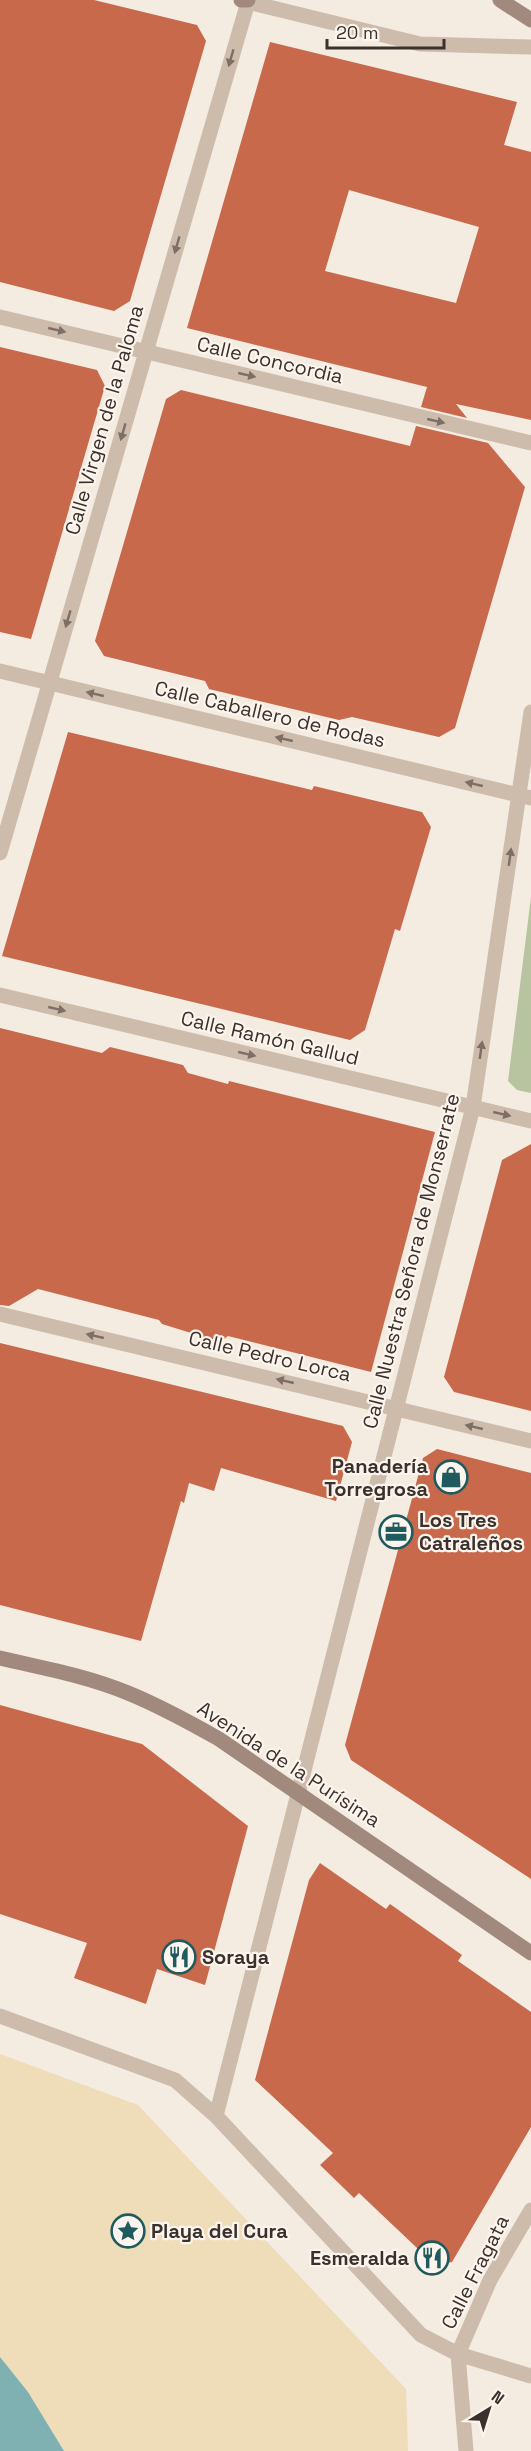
<svg xmlns="http://www.w3.org/2000/svg" width="531" height="2451" font-family="'Space Grotesk',sans-serif">
  <rect width="100%" height="100%" fill="#f4ebe1"/>
  <path fill="#b8c4a0" d="M531,897V1093L517,1090L508,1081Z"/>
  <path fill="#efdcb8" d="M0,2054L138,2105L406,2389L408,2451H64L28,2392L0,2357Z"/>
  <path fill="#7fb0b2" d="M0,2357L28,2392L64,2451H0Z"/>
  <path fill="#c8694b" fill-rule="evenodd" d="M0,0H94L197,25L206,41L130,301L114,311L0,282Z
    M270,42L517,102L504,145L531,152V420L456,404L467,418L421,407L427,387L187,328ZM349,190L479,227L456,303L325,271Z
    M0,347L97,370L105,386L31,639L0,632Z
    M181,390L410,446L416,426L488,443L525,487L455,728L439,737L352,717L339,720L209,689L205,681L104,656L95,641L166,399Z
    M68,732L312,790L314,786L422,812L431,827L400,931L395,929L365,1030L350,1040L2,956Z
    M0,1028L102,1053L110,1047L183,1065L188,1073L228,1084L229,1081L435,1132L371,1372L228,1336L220,1342L162,1324L159,1320L38,1289L9,1306L0,1305Z
    M531,1144V1411L454,1392L444,1377L502,1160Z
    M0,1343L343,1426L352,1442L336,1501L221,1468L214,1491L189,1483L184,1503L181,1501L141,1641L0,1605Z
    M437,1449L531,1473V1879L351,1760L345,1745L423,1458Z
    M0,1705L142,1744L248,1826L205,1985L157,1969L146,2004L74,1978L87,1943L0,1914Z
    M320,1863L386,1909L390,1904L462,1955L458,1961L531,2012V2127L452,2262L435,2265L359,2193L354,2198L320,2165L333,2153L255,2080L309,1880Z"/>
  <g fill="none" stroke-linecap="round" stroke-linejoin="round">
    <path stroke="#cdbbac" stroke-width="15" d="M0,317L531,443
      M0,671L531,798
      M0,853L248,2L420,44L531,47
      M0,995L531,1121
      M0,1314L531,1441
      M0,2016L175,2080L216,2116L421,2335L458,2354L466,2451
      M216,2116L473,1107L531,712
      M531,2210L490,2280L458,2354L531,2376"/>
    <path stroke="#a18a7d" stroke-width="15" d="M241,0H248
      M500,0L531,20
      M0,1658C43,1668 87,1676 128,1693C160,1706 189,1722 219,1739L531,1953"/>
  </g>
  <defs><path id="oneway-solid" d="M-6-.8H1V-3.2L6.5 0L1 3.2V.8H-6Z" transform="scale(1.5)"/></defs>
  <g fill="#7d6f65">
    <use href="#oneway-solid" transform="translate(231 58) rotate(106)"/>
    <use href="#oneway-solid" transform="translate(177 245) rotate(106)"/>
    <use href="#oneway-solid" transform="translate(57 330) rotate(13)"/>
    <use href="#oneway-solid" transform="translate(247 375) rotate(13)"/>
    <use href="#oneway-solid" transform="translate(436 421) rotate(13)"/>
    <use href="#oneway-solid" transform="translate(123 432) rotate(106)"/>
    <use href="#oneway-solid" transform="translate(68 619) rotate(106)"/>
    <use href="#oneway-solid" transform="translate(95 694) rotate(-167)"/>
    <use href="#oneway-solid" transform="translate(284 739) rotate(-167)"/>
    <use href="#oneway-solid" transform="translate(474 784) rotate(-167)"/>
    <use href="#oneway-solid" transform="translate(510 857) rotate(-82)"/>
    <use href="#oneway-solid" transform="translate(57 1009) rotate(13)"/>
    <use href="#oneway-solid" transform="translate(481 1050) rotate(-82)"/>
    <use href="#oneway-solid" transform="translate(247 1054) rotate(13)"/>
    <use href="#oneway-solid" transform="translate(502 1114) rotate(13)"/>
    <use href="#oneway-solid" transform="translate(95 1336) rotate(-167)"/>
    <use href="#oneway-solid" transform="translate(285 1381) rotate(-167)"/>
    <use href="#oneway-solid" transform="translate(474 1427) rotate(-167)"/>
  </g>
  <defs>
    <symbol id="shop-ring" viewBox="-11 -11 22 22"><circle r="9.5" fill="#fbf5ee" stroke="#1f5a5e" stroke-width="1.5"/><path d="M-5-2.5h2.3a2.7 3.5 0 0 1 5.4 0H5L5.5 6h-11ZM-1.5-2.5h3a1.5 2.3 0 0 0-3 0Z" fill="#1f5a5e"/></symbol>
    <symbol id="office-ring" viewBox="-11 -11 22 22"><circle r="9.5" fill="#fbf5ee" stroke="#1f5a5e" stroke-width="1.5"/><path d="M-6-3h4V-5.5h4V-3h4V5H-6ZM-1-4.5V-3h2v-1.5ZM-6 0V1H6V0Z" fill="#1f5a5e"/></symbol>
    <symbol id="restaurant-ring" viewBox="-11 -11 22 22"><circle r="9.5" fill="#fbf5ee" stroke="#1f5a5e" stroke-width="1.5"/><path d="M-5-6h1v4h1v-4h1v4h1v-4h1v5L-1.5 .5V6h-2V.5L-5-1ZM5-6V6H3V1.5H1.5Q1.5-4 5-6Z" fill="#1f5a5e"/></symbol>
    <symbol id="sight-ring" viewBox="-11 -11 22 22"><circle r="9.5" fill="#fbf5ee" stroke="#1f5a5e" stroke-width="1.5"/><path d="M0-6L1.8-2.2L6-1.7L2.9 1.2L3.7 5.4L0 3.3L-3.7 5.4L-2.9 1.2L-6-1.7L-1.8-2.2Z" fill="#1f5a5e"/></symbol>
  </defs>
  <g fill-rule="evenodd">
    <use href="#shop-ring" x="432" y="1458" width="38" height="38"/>
    <use href="#office-ring" x="377" y="1513" width="38" height="38"/>
    <use href="#restaurant-ring" x="160" y="1938" width="38" height="38"/>
    <use href="#sight-ring" x="109" y="2212" width="38" height="38"/>
    <use href="#restaurant-ring" x="413" y="2239" width="38" height="38"/>
  </g>
  <g text-anchor="middle" stroke-width="4.5" stroke-linejoin="round" paint-order="stroke">
    <g font-size="20" fill="#3b302b" stroke="#fbf5ee">
      <text transform="translate(270 360) rotate(13)" y="7">Calle Concordia</text>
      <text transform="translate(104 420) rotate(-74)" y="7">Calle Virgen de la Paloma</text>
      <text transform="translate(270 714) rotate(13)" y="7">Calle Caballero de Rodas</text>
      <text transform="translate(270 1038) rotate(13)" y="7">Calle Ramón Gallud</text>
      <text transform="translate(411 1261) rotate(-76)" y="7">Calle Nuestra Señora de Monserrate</text>
      <text transform="translate(270 1356) rotate(13)" y="7">Calle Pedro Lorca</text>
      <text transform="translate(289 1764) rotate(33)" y="7">Avenida de la Purísima</text>
      <text transform="translate(475 2272) rotate(-63)" y="7">Calle Fragata</text>
    </g>
    <g font-size="20" font-weight="bold" fill="#3b302b" stroke="#fbf5ee" text-anchor="start">
      <text x="428" y="1473" text-anchor="end">Panadería<tspan x="428" dy="23">Torregrosa</tspan></text>
      <text x="419" y="1527">Los Tres<tspan x="419" dy="23">Catraleños</tspan></text>
      <text x="202" y="1964">Soraya</text>
      <text x="151" y="2238">Playa del Cura</text>
      <text x="409" y="2265" text-anchor="end">Esmeralda</text>
    </g>
  </g>
  <g transform="translate(489 2409) rotate(38)" stroke="#fbf5ee" stroke-width="4.5" paint-order="stroke">
  <path d="M0-4.5L10 22L0 15L-10 22Z" fill="#3b302b"/>
  <text y="-9" font-size="16" font-weight="bold" text-anchor="middle" fill="#3b302b">N</text>
  </g>
  <path d="M327 39v9h117v-9" fill="none" stroke="#3b302b" stroke-width="3"/>
  <text x="336" y="39" font-size="18" fill="#3b302b" stroke="#fbf5ee" stroke-width="4.5" paint-order="stroke">20 m</text>
</svg>
